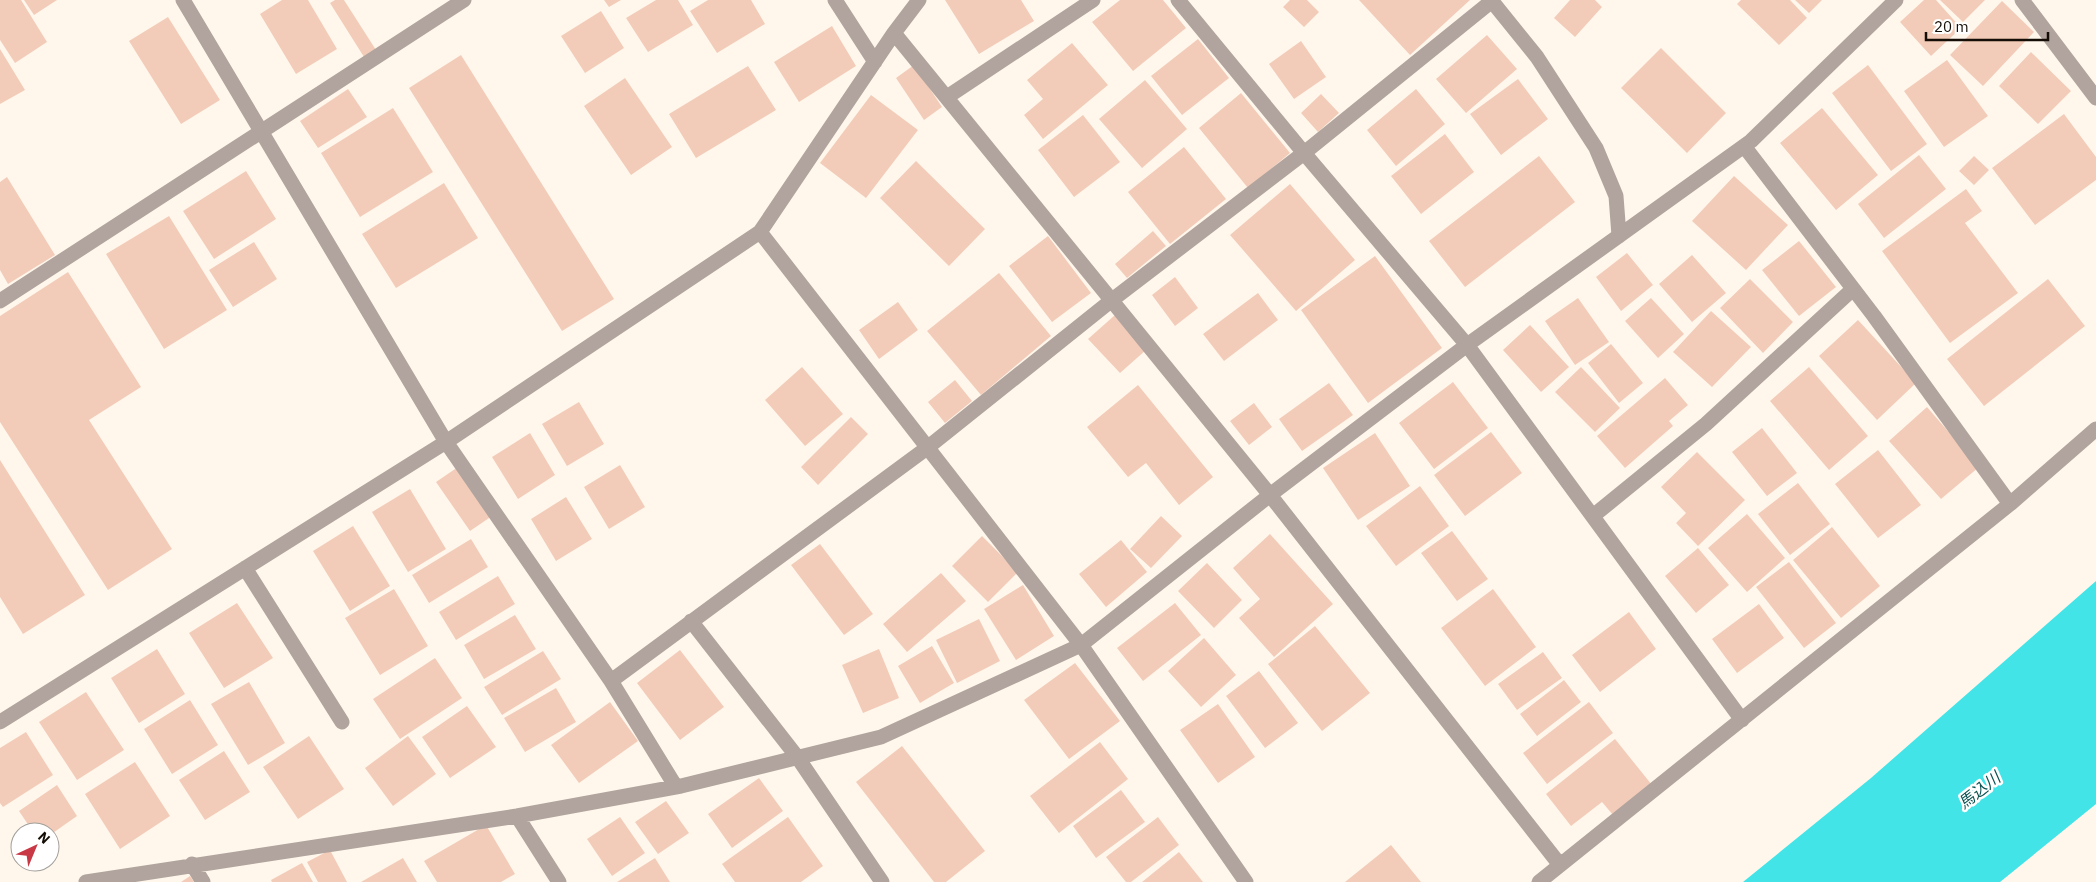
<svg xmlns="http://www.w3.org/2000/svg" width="2096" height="882" font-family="'IBM Plex Sans','Noto Sans JP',sans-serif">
  <rect width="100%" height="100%" fill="#fff7ec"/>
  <path fill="#42e4e8" d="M2096,581V804L2000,882H1743L1871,778Z"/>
  <path fill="#f3ccb9" d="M0,0H21L47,42L15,63L0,40Z
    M24,0H57L34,15Z
    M282,0H308L337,49L296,74L260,14Z
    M335,0H344L376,50L364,57L330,3Z
    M604,0H621L609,7Z
    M656,0H678L693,25L648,52L626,18Z
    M708,0H751L765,24L717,53L690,11Z
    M945,0H1021L1034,21L979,54Z
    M1120,0H1163L1186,28L1133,71L1092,22Z
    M1290,0H1307L1319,12L1304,27L1283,7Z
    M1359,0H1470L1410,55Z
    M1570,0H1595L1602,7L1575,37L1554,18Z
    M1741,0H1790L1807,18L1779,45L1737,4Z
    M1795,0H1822L1809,13Z
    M1924,0H1936L1961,28L1931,56L1900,22Z
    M1940,0H1985L1963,22Z
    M2002,1L2034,32L1983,86L1950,55Z
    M601,11L624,48L585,73L561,36Z
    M168,17L220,100L181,124L129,41Z
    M832,26L856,66L799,102L774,62Z
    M1487,35L1517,69L1466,113L1436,79Z
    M1198,39L1229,78L1182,115L1151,76Z
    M1301,41L1326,77L1294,99L1269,64Z
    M1072,43L1108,85L1043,139L1024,115L1043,99L1027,80Z
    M1661,48L1726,113L1687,153L1621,88Z
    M0,49L25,90L0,104Z
    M2031,52L2071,91L2038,124L1999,86Z
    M461,55L614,299L562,331L409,88Z
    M1947,60L1988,116L1944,147L1904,91Z
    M914,65L942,107L924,120L896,78Z
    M1868,65L1927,144L1891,171L1832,93Z
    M748,66L776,110L696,158L669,114Z
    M625,78L672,147L631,175L584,106Z
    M1518,79L1548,119L1501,155L1470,114Z
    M1145,80L1187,129L1142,168L1099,119Z
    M348,89L367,117L318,148L300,121Z
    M1416,89L1445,124L1396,166L1367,130Z
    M1241,93L1290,153L1248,188L1199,128Z
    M1321,94L1339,113L1318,132L1301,113Z
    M871,95L918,130L866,198L820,163Z
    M393,108L433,172L360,217L321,153Z
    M1822,108L1878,175L1836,210L1780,143Z
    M2064,114L2096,157V180L2035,225L1992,168Z
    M1083,115L1120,162L1074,197L1038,150Z
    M1445,134L1474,172L1421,214L1391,176Z
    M1184,147L1226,199L1170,244L1128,192Z
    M1919,155L1946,189L1884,238L1858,204Z
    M1539,156L1575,202L1465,287L1429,241Z
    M1974,156L1989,170L1974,185L1959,171Z
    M916,161L985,229L949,266L880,198Z
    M246,171L276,219L214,259L183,211Z
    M1734,176L1788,225L1746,270L1692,221Z
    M7,177L55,255L8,284L0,270V182Z
    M444,183L478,238L396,288L362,234Z
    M1290,184L1355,260L1296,311L1230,235Z
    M1966,189L1982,211L1965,223L2018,293L1950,343L1882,251Z
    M169,216L227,310L164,349L106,254Z
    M1153,231L1166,246L1127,278L1115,264Z
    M1048,236L1091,293L1052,322L1009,266Z
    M1799,241L1836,287L1799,316L1762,270Z
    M254,242L277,279L233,307L209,270Z
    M1627,253L1653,285L1621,311L1596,277Z
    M1692,255L1726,293L1692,322L1659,284Z
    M1375,256L1442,348L1368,403L1301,310Z
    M68,272L141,387L89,420L172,549L108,590L0,422V316Z
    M999,273L1051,336L981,395L927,331Z
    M1175,277L1198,308L1175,326L1152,295Z
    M1750,279L1793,322L1763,353L1720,308Z
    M2048,279L2085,326L1984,406L1947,359Z
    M1258,293L1278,320L1224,361L1203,334Z
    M1578,298L1609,342L1575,365L1545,321Z
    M1651,298L1684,334L1658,358L1625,321Z
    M898,302L918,330L879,359L859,330Z
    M1711,311L1751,347L1712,387L1673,352Z
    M1115,315L1146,350L1120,373L1088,339Z
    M1858,320L1916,383L1877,420L1819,356Z
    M1530,325L1569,367L1541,392L1503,350Z
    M1611,344L1643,383L1619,403L1588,363Z
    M802,367L843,414L805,446L765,400Z
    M1581,367L1620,408L1595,432L1555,392Z
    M1809,367L1868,436L1829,470L1770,401Z
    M1665,378L1688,405L1669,421L1673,426L1625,468L1597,436Z
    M955,380L972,401L945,423L928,402Z
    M1453,382L1488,428L1434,469L1399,423Z
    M1329,383L1353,415L1302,451L1279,419Z
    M1138,385L1213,477L1179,505L1146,463L1128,477L1087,427Z
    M579,402L604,444L567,466L542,424Z
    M1254,403L1272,427L1249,445L1230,421Z
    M1927,407L1979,467L1941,499L1889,441Z
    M851,417L868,434L818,485L801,467Z
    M1762,428L1797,473L1767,496L1732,452Z
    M1491,432L1522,473L1465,516L1434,475Z
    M530,433L555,475L518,499L492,457Z
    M1375,433L1410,486L1358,520L1323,468Z
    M1878,450L1921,505L1878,538L1835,484Z
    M1697,452L1745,500L1698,546L1676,523L1686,513L1661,487Z
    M0,460L85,595L23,634L0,597Z
    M620,465L645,507L609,529L584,487Z
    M458,467L492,516L470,531L436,482Z
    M1798,483L1830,524L1790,555L1758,514Z
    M1420,486L1449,526L1396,566L1366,526Z
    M410,489L446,549L408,572L372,512Z
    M566,497L592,539L556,561L531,519Z
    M1747,514L1785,558L1747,592L1708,548Z
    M1161,516L1182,536L1151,568L1130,549Z
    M353,526L390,586L350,611L313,551Z
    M1832,527L1880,586L1841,618L1793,560Z
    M1452,531L1488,579L1457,601L1421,553Z
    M1270,534L1333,604L1274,657L1239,618L1260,599L1233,568Z
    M982,536L1018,572L988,602L952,566Z
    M471,539L488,567L429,603L412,575Z
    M1121,540L1147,572L1106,607L1079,574Z
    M820,544L873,614L844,635L791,565Z
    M1698,548L1729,585L1696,613L1665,576Z
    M1789,562L1836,623L1804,648L1756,587Z
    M1207,563L1242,600L1214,628L1178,591Z
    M941,573L966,601L907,652L883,624Z
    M498,576L515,604L456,640L439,612Z
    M1023,585L1054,636L1016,660L984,609Z
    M394,589L428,646L380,675L345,618Z
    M1493,589L1536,647L1485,686L1441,628Z
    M237,603L273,658L224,688L189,633Z
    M1175,603L1201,635L1143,681L1117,648Z
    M1759,604L1784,638L1737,673L1712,639Z
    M1629,612L1656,649L1600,692L1572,655Z
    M515,615L536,649L484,679L464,645Z
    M979,619L1000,661L957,683L936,640Z
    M1315,626L1370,693L1322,731L1268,664Z
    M1204,638L1236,675L1201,707L1168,671Z
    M932,646L954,683L920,703L898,666Z
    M157,649L185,694L139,723L111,678Z
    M879,649L899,698L863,713L842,665Z
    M680,650L724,707L680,740L637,683Z
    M543,651L561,679L502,715L484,687Z
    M1543,652L1562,678L1517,710L1498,684Z
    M435,658L462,698L400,739L373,699Z
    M1075,663L1120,721L1069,759L1024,700Z
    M1259,671L1298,723L1265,748L1226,696Z
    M1564,680L1581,702L1537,736L1520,714Z
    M249,682L285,743L248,765L211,704Z
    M556,688L576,722L525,752L504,718Z
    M86,692L124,750L77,780L39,722Z
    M190,700L218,745L172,774L144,729Z
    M610,702L638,741L579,783L551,745Z
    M1589,702L1613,733L1547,784L1523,753Z
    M1218,704L1255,757L1218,783L1180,730Z
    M467,706L496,747L450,778L422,737Z
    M26,732L53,775L3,807L0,803V748Z
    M309,736L344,789L298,819L263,767Z
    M408,736L436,774L393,806L365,768Z
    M1615,739L1652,785L1613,815L1602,802L1571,826L1546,794Z
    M1100,742L1128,779L1059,833L1030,796Z
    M902,746L985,851L946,882H934L856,782Z
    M224,751L250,792L205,820L179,780Z
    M135,762L170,816L120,849L85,794Z
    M759,778L783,811L732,848L708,814Z
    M57,785L77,816L50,835V832H33L19,811Z
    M1121,790L1145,822L1096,858L1073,826Z
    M666,801L689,833L658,854L635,822Z
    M620,817L645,853L612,876L587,839Z
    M788,817L823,866L801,882H735L722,864Z
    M1158,817L1179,845L1131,882H1126L1106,857Z
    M486,825L515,874L501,882H437L424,861Z
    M1391,845L1421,882H1345Z
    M330,850L347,882H318L307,862Z
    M1179,852L1203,882H1142Z
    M403,858L417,882H361Z
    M655,858L670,882H617Z
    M302,863L313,882H272L271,880Z
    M190,876L194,882H181Z"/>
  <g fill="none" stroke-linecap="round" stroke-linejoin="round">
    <path stroke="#b1a49e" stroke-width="15" d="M183,0L446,442L611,681
      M835,0L875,62
      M1178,0L1304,153L1467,345L1742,720
      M1491,0L1537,57L1596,148L1616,196L1619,236
      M2022,0L2096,98
      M894,33L1270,495L1560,865
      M947,97L1093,0
      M1744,146L1874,316L2010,504
      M760,232L1081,645L1246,882
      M0,301L464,0
      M1593,516L1706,424L1853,289
      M245,568L342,722
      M691,621L798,758L882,882
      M0,722L446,442L760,232L894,33L919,0
      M676,787L611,681L927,448L1112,300L1304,153L1492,1
      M517,816L559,882
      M192,864L203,882
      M86,882L517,816L681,786L881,737L1081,645L1270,495L1467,345L1751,141L1896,0
      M1539,882L2010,504L2096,429"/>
  </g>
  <g text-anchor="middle" stroke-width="5" stroke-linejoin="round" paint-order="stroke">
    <g font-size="16" font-style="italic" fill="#0b5152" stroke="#fff">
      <text transform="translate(1979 790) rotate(-38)" y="6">馬込川</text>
    </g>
  </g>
  <g transform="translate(35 847) rotate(44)"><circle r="24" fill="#ffffff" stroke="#a19f9b"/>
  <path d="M0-4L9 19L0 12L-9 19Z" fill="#c93945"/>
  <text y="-8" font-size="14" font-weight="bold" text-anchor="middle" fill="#150e06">N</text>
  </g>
  <path d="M1926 32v8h122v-8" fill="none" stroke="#150e06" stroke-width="2.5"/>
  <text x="1934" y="32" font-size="15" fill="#150e06" stroke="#ffffff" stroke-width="4" paint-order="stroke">20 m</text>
</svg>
